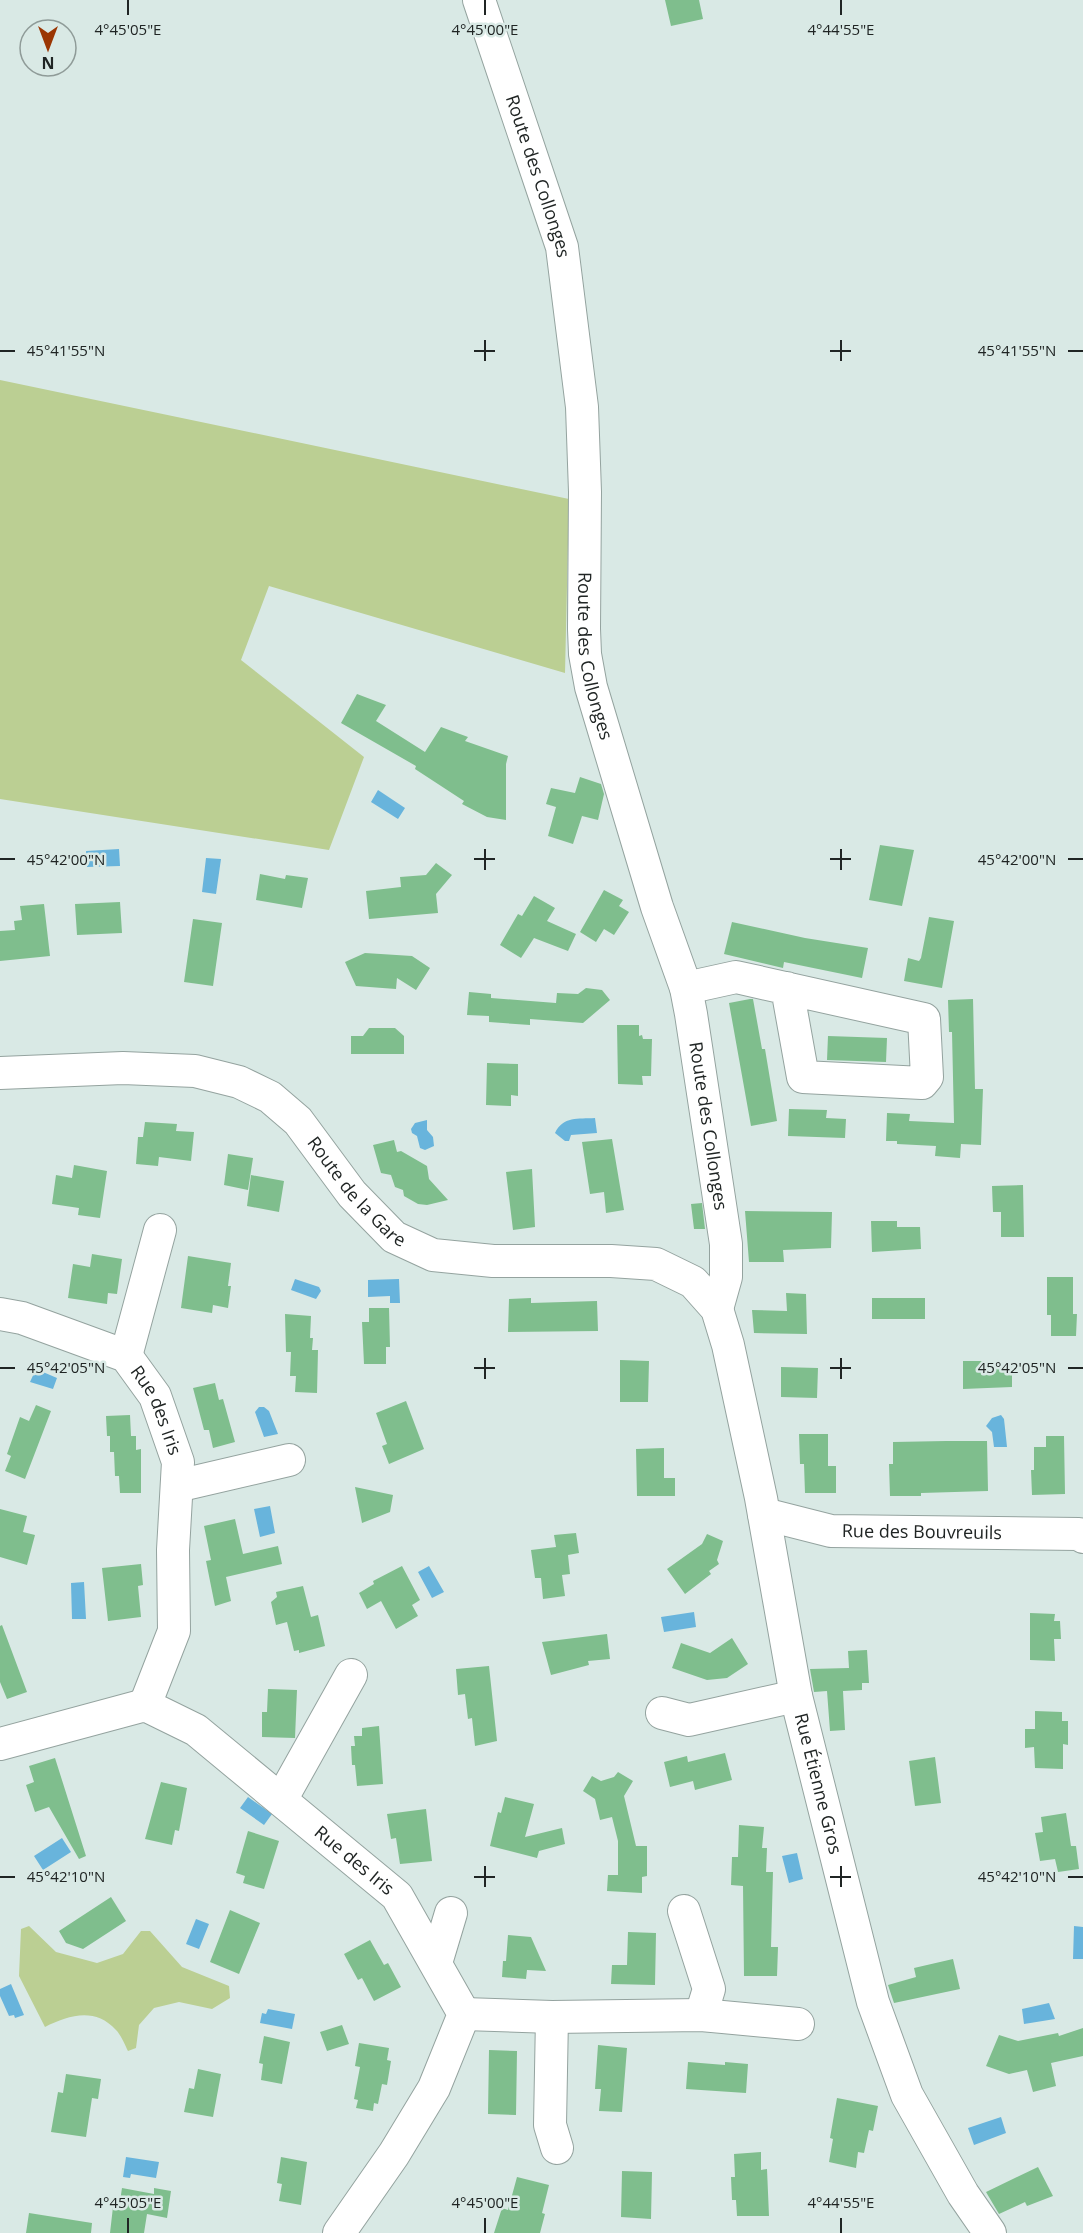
<svg xmlns="http://www.w3.org/2000/svg" width="1083" height="2233" font-family="'Open Sans',sans-serif">
  <rect width="100%" height="100%" fill="#d9e9e5"/>
  <path fill="#bbcf93" d="M0,380L569,499L565,673L269,586L241,660L364,757L329,850L0,799Z
    M29,1926L56,1952L97,1963L123,1954L141,1931H150L182,1967L229,1986L230,1998L212,2009L179,2002L154,2008L139,2025L136,2048L128,2051C125,2045 121,2035 116,2030C95,2007 69,2015 45,2027L19,1976L21,1929Z"/>
  <path fill="#68b4dc" d="M378,790L405,808L398,819L371,802Z
    M119,849L120,866L87,867L86,851Z
    M206,858L221,859L216,894L202,892Z
    M595,1118L597,1133L571,1135L569,1141H565L555,1133C563,1116 578,1119 595,1118Z
    M427,1120V1130L433,1137L434,1146L425,1150L420,1148L417,1136L412,1133L411,1129L415,1123Z
    M295,1279L319,1287L321,1291L316,1299L291,1290Z
    M399,1279L400,1303H390V1296L368,1297V1280Z
    M36,1369L57,1378L53,1389L30,1382Z
    M259,1407H264L269,1411L278,1434L264,1437L255,1412Z
    M1001,1415L1004,1419L1007,1447H994L992,1432L986,1426L992,1418Z
    M270,1506L275,1533L260,1537L254,1509Z
    M429,1566L444,1592L432,1598L418,1572Z
    M84,1582L86,1619H72L71,1583Z
    M694,1612L696,1627L664,1632L661,1617Z
    M248,1797L272,1814L264,1825L240,1808Z
    M62,1838L71,1852L43,1870L34,1856Z
    M797,1853L803,1879L789,1883L782,1856Z
    M196,1919L209,1924L199,1949L186,1944Z
    M1074,1926L1083,1927V1959H1073Z
    M11,1984L24,2015L15,2018L14,2015L9,2016L0,1996V1989Z
    M1049,2003L1055,2019L1024,2024L1022,2009Z
    M268,2009L295,2014L292,2029L260,2023L262,2013L266,2014Z
    M1001,2117L1006,2133L974,2145L968,2128Z
    M126,2157L159,2162L156,2178L131,2174L130,2178L123,2177Z"/>
  <path fill="#7fbe8d" d="M665,0H699L703,19L671,26Z
    M357,694L386,705L376,721L425,752L441,727L468,737L465,741L508,756L506,764V820L487,817L462,804L464,801L415,769L416,766L341,723Z
    M580,777L601,784L604,794L598,820L582,816L573,844L548,836L556,807L546,804L551,788L575,793Z
    M880,845L914,850L902,906L869,900Z
    M436,863L452,875L436,894L438,913L369,919L366,891L401,887L400,877L426,875Z
    M260,874L285,879L286,875L308,878L302,908L256,900Z
    M604,890L623,900L619,906L629,912L614,935L604,929L596,942L580,932Z
    M534,896L555,908L547,921L576,934L568,951L534,938L521,958L500,945L518,914L522,916Z
    M120,902L122,933L77,935L75,904Z
    M44,904L50,956L0,961V931L15,930L14,921L22,920L20,906Z
    M929,917L954,921L942,988L904,981L908,958L919,961L921,958Z
    M193,919L222,923L213,986L184,982Z
    M732,922L805,938L868,948L862,978L784,962L783,968L724,954Z
    M365,953L412,956L430,968L416,990L397,978L396,989L356,986L345,962Z
    M586,988L602,990L610,1000L583,1023L530,1019V1025L489,1022V1016L467,1015L469,992L491,994V998L556,1003L557,993L578,994Z
    M750,999H753L762,1049H765L777,1121L751,1126L729,1003Z
    M973,999L975,1089H983L981,1145L961,1144L960,1158L935,1156L936,1146L897,1144V1141H886L887,1113L910,1114L909,1121L954,1123L952,1032H949L948,1000Z
    M617,1025H639V1036L642,1035L643,1039H652L651,1076H642L643,1085L618,1084Z
    M369,1028H395L404,1036V1054H351V1036H363Z
    M828,1036L887,1038L886,1062L827,1060Z
    M487,1063L518,1064V1096L511,1095V1106L486,1105Z
    M789,1109L827,1110L826,1118L846,1119L845,1138L788,1136Z
    M145,1122L177,1124L176,1131L194,1132L191,1161L159,1157L158,1166L136,1164L138,1137H143Z
    M612,1139L624,1210L606,1213L604,1192L590,1194L582,1142Z
    M394,1140L397,1152L401,1151L427,1166L429,1179L448,1200L427,1205L418,1204L404,1196L403,1190L395,1187L391,1175L381,1173L373,1145Z
    M228,1154L253,1158L248,1190L224,1185Z
    M74,1165L107,1171L100,1218L78,1215L79,1208L52,1204L56,1175L72,1178Z
    M532,1169L535,1227L513,1230L506,1172Z
    M251,1175L284,1181L279,1212L247,1206Z
    M1023,1185L1024,1237H1001V1212H993L992,1186Z
    M702,1203L705,1229H694L691,1204Z
    M745,1211L832,1212L831,1248L783,1250L784,1262H749Z
    M871,1221H897V1227H920L921,1249L872,1252Z
    M92,1254L122,1259L117,1294L108,1293L107,1304L68,1298L73,1264L90,1267Z
    M188,1256L231,1263L228,1286H231L228,1308L213,1305L212,1313L181,1308Z
    M1047,1277H1073V1314H1077L1076,1336H1051V1315H1047Z
    M786,1293L806,1294L807,1334L754,1333L752,1310L787,1311Z
    M531,1298V1303L597,1301L598,1331L508,1332L509,1299Z
    M872,1298H925V1319H872Z
    M369,1308H389L390,1347H386V1364H364L362,1322H369Z
    M285,1314L311,1316L310,1338H313L312,1350H318L317,1393L295,1392L296,1376H290L291,1352H286Z
    M620,1360L649,1361L648,1402H620Z
    M963,1361H990V1364H1012V1387L963,1389Z
    M781,1367L818,1368L817,1398L781,1397Z
    M215,1383L219,1400L223,1399L235,1442L213,1448L209,1430H204L193,1388Z
    M406,1401L424,1449L389,1464L382,1446L387,1444L376,1413Z
    M36,1405L51,1411L25,1479L5,1471L11,1456L7,1454L20,1417L29,1421Z
    M130,1415L131,1436H136V1450L141,1449V1493H120L119,1476H115L114,1452H110V1436H107L106,1416Z
    M799,1434H828V1466H836V1493H805L804,1464H800Z
    M1046,1436H1064L1065,1494L1032,1495L1031,1470H1034V1447H1046Z
    M946,1441H987L988,1491L921,1493V1496H890L889,1464H893V1442Z
    M664,1448V1478H675V1496H637L636,1449Z
    M355,1487L393,1495L390,1512L362,1523Z
    M0,1509L27,1516L23,1532L35,1535L27,1565L0,1557Z
    M235,1519L243,1554L278,1546L282,1564L226,1577L231,1601L215,1606L206,1561L211,1560L204,1526Z
    M576,1533L579,1553L568,1555L570,1574L562,1575L565,1596L543,1599L541,1578H535L531,1550L556,1547L554,1535Z
    M707,1534L723,1541L717,1560L719,1564L709,1571L711,1574L685,1594L667,1569L702,1544Z
    M141,1564L143,1585L138,1586L141,1617L108,1621L102,1568Z
    M402,1566L420,1600L412,1605L418,1616L396,1629L381,1601L367,1609L359,1593L374,1584L373,1581Z
    M303,1586L311,1617L318,1615L325,1646L299,1653V1650L294,1651L287,1622L276,1625L271,1602L277,1597L276,1592Z
    M1030,1613L1055,1614L1054,1621H1060L1061,1639H1054L1055,1661L1030,1660Z
    M2,1625L27,1692L7,1699L0,1682V1626Z
    M607,1634L610,1659L588,1661L589,1665L551,1675L542,1642Z
    M732,1638L748,1664L727,1678L707,1680L672,1668L681,1643L710,1653Z
    M867,1650L869,1683H862V1690L843,1691L845,1730L830,1731L827,1691L814,1692L810,1669L849,1668L848,1651Z
    M489,1666L497,1741L475,1746L472,1718L468,1719L465,1694L458,1695L456,1669Z
    M268,1689L297,1690L295,1738L262,1737V1712H267Z
    M1035,1711L1062,1712V1721H1068V1745L1063,1744V1769L1035,1768L1034,1747L1025,1748V1729H1035Z
    M379,1726L383,1784L357,1786L355,1765H352L351,1746H355L354,1736H362V1728Z
    M725,1753L732,1780L695,1790L693,1781L670,1787L664,1762L687,1756L688,1762Z
    M935,1757L941,1803L915,1806L909,1761Z
    M55,1758L86,1856L79,1859L49,1807L35,1812L26,1785L34,1782L29,1766Z
    M618,1772L633,1781L624,1796L636,1846H647V1876L642,1877V1893L607,1891L608,1875H618V1841L612,1817L600,1820L595,1799L583,1791L592,1776L601,1781L614,1777Z
    M161,1782L187,1788L179,1831L175,1830L172,1845L145,1839Z
    M505,1797L534,1804L525,1837L562,1828L565,1844L539,1851L537,1858L490,1846L498,1812L501,1813Z
    M426,1809L432,1861L400,1864L396,1838L391,1839L387,1814Z
    M1066,1813L1071,1846H1076L1079,1869L1058,1872L1055,1859L1040,1861L1035,1833L1043,1832L1041,1817Z
    M739,1825L764,1827L762,1848H767L766,1872H773L771,1947H778L777,1976H744L743,1886L731,1885L732,1857H738Z
    M248,1831L279,1841L264,1889L243,1883L245,1876L236,1873Z
    M111,1897L126,1921L83,1949L66,1943L59,1931Z
    M230,1910L260,1923L239,1974L210,1962Z
    M628,1932L656,1933L655,1985L611,1984L612,1965H627Z
    M508,1935L531,1937L546,1971L527,1970L526,1979L502,1977L503,1961H506Z
    M370,1940L384,1965L388,1963L401,1987L374,2001L362,1978L358,1980L344,1954Z
    M953,1959L960,1989L894,2003L888,1985L916,1977L914,1968Z
    M342,2025L349,2044L327,2051L320,2032Z
    M1083,2028V2056L1051,2063L1056,2086L1033,2092L1027,2070L1009,2074L986,2066L999,2035L1018,2041L1058,2033L1059,2036Z
    M264,2036L290,2042L282,2084L261,2080L263,2064L259,2063Z
    M359,2043L389,2048L387,2060L391,2061L387,2085L382,2084L378,2104L374,2103L373,2111L356,2108L358,2100L354,2099L360,2067L355,2066Z
    M598,2045L627,2048L622,2112L599,2111L601,2089H595Z
    M489,2050L517,2051L516,2115L488,2114Z
    M688,2062L725,2065V2062L748,2064L746,2093L686,2089Z
    M198,2069L221,2074L213,2117L184,2112L189,2088L194,2089Z
    M66,2074L101,2079L98,2099L92,2098L86,2137L51,2132L58,2092L63,2093Z
    M837,2098L878,2106L873,2131L869,2130L864,2153L858,2152L856,2168L829,2162L833,2139L830,2138Z
    M761,2152V2170L767,2169L769,2216H737L736,2200H732L731,2177H735L734,2154Z
    M281,2157L307,2162L301,2205L279,2201L282,2184L277,2183Z
    M1038,2167L1053,2196L1027,2206L1025,2202L999,2214L986,2192Z
    M622,2171L652,2172L651,2219L621,2217Z
    M517,2177L549,2185L542,2213L545,2214L540,2233H494L502,2208L508,2210Z
    M122,2188L154,2194V2188L171,2191L167,2218L147,2214L144,2233H110L113,2207L119,2208Z
    M29,2213L92,2223L91,2233H26Z"/>
  <g fill="none" stroke-linecap="round" stroke-linejoin="round">
    <defs>
      <g id="minor">
        <path id="s1" d="M479,0L562,247L582,407L585,492L584,629L585,654L591,687L657,907L686,988L691,1014L726,1244V1277L717,1309"/>
        <path d="M686,988L736,977L924,1019L927,1077L922,1083L803,1077L787,988"/>
        <path id="s2" d="M0,1073L123,1068L195,1071L239,1082L270,1097L298,1121L352,1194L394,1237L433,1255L493,1261H611L656,1264L693,1282L717,1309L728,1345L761,1498L796,1696L873,2002L907,2095L963,2194L990,2233"/>
        <path id="s3" d="M0,1314L22,1318L126,1356L155,1396L178,1462L173,1550L174,1631L145,1705"/>
        <path d="M126,1356L160,1230"/>
        <path d="M177,1486L289,1460"/>
        <path id="s4" d="M764,1514L831,1531L1079,1534L1083,1537"/>
        <path d="M662,1713L689,1720L796,1696"/>
        <path id="s5" d="M0,1744L145,1705L196,1730L397,1896L464,2014L434,2088L394,2154L339,2233"/>
        <path d="M281,1800L351,1675"/>
        <path d="M684,1911L709,1989L701,2015"/>
        <path d="M436,1963L451,1913"/>
        <path d="M464,2014L552,2017L701,2015L798,2024"/>
        <path d="M552,2017L550,2125L557,2148"/>
      </g>
    </defs>
    <use href="#minor" stroke="#94a39f" stroke-width="34"/>
    <use href="#minor" stroke="#fff" stroke-width="32"/>
  </g>
  <path fill="none" stroke="#202524" stroke-width="2" d="M128,0V15M485,0V15M841,0V15M485,340V361M841,340V361M0,351H15M474,351H495M830,351H851M1068,351H1083M485,849V870M841,849V870M0,859H15M474,859H495M830,859H851M1068,859H1083M485,1358V1379M841,1358V1379M0,1368H15M474,1368H495M830,1368H851M1068,1368H1083M485,1866V1887M841,1866V1887M0,1877H15M474,1877H495M830,1877H851M1068,1877H1083M128,2218V2233M485,2218V2233M841,2218V2233"/>
  <g text-anchor="middle" stroke-width="5" stroke-linejoin="round" paint-order="stroke">
    <g font-size="18" fill="#202524" stroke="#d9e9e5">
      <text dy="6" stroke="none"><textPath href="#s1" startOffset="186">Route des Collonges</textPath></text>
      <text dy="6" stroke="none"><textPath href="#s1" startOffset="672">Route des Collonges</textPath></text>
      <text dy="6" stroke="none"><textPath href="#s1" startOffset="1158">Route des Collonges</textPath></text>
      <text dy="6" stroke="none"><textPath href="#s2" startOffset="404">Route de la Gare</textPath></text>
      <text dy="6" stroke="none"><textPath href="#s3" startOffset="196">Rue des Iris</textPath></text>
      <text dy="6" stroke="none"><textPath href="#s4" startOffset="160">Rue des Bouvreuils</textPath></text>
      <text dy="6" stroke="none"><textPath href="#s2" startOffset="1292">Rue Étienne Gros</textPath></text>
      <text dy="6" stroke="none"><textPath href="#s5" startOffset="412">Rue des Iris</textPath></text>
    </g>
  </g>
  <g font-size="15" text-anchor="middle" fill="#202524" stroke="#d9e9e5" stroke-width="5" stroke-linejoin="round" paint-order="stroke">
    <text x="128" y="35">4°45'05"E</text>
    <text x="485" y="35">4°45'00"E</text>
    <text x="841" y="35">4°44'55"E</text>
    <text x="1017" y="356">45°41'55"N</text>
    <text x="66" y="356">45°41'55"N</text>
    <text x="1017" y="865">45°42'00"N</text>
    <text x="66" y="865">45°42'00"N</text>
    <text x="66" y="1373">45°42'05"N</text>
    <text x="1017" y="1373">45°42'05"N</text>
    <text x="1017" y="1882">45°42'10"N</text>
    <text x="66" y="1882">45°42'10"N</text>
    <text x="128" y="2208">4°45'05"E</text>
    <text x="485" y="2208">4°45'00"E</text>
    <text x="841" y="2208">4°44'55"E</text>
  </g>
  <g transform="translate(48 48) rotate(180)"><circle r="28" fill="#d9e9e5" stroke="#8f9b98" stroke-width="1.5"/>
  <path d="M0-4.5L10 22L0 15L-10 22Z" fill="#9b3603"/>
  <text y="-9" font-size="16" font-weight="bold" text-anchor="middle" fill="#202524">N</text>
  </g>
</svg>
